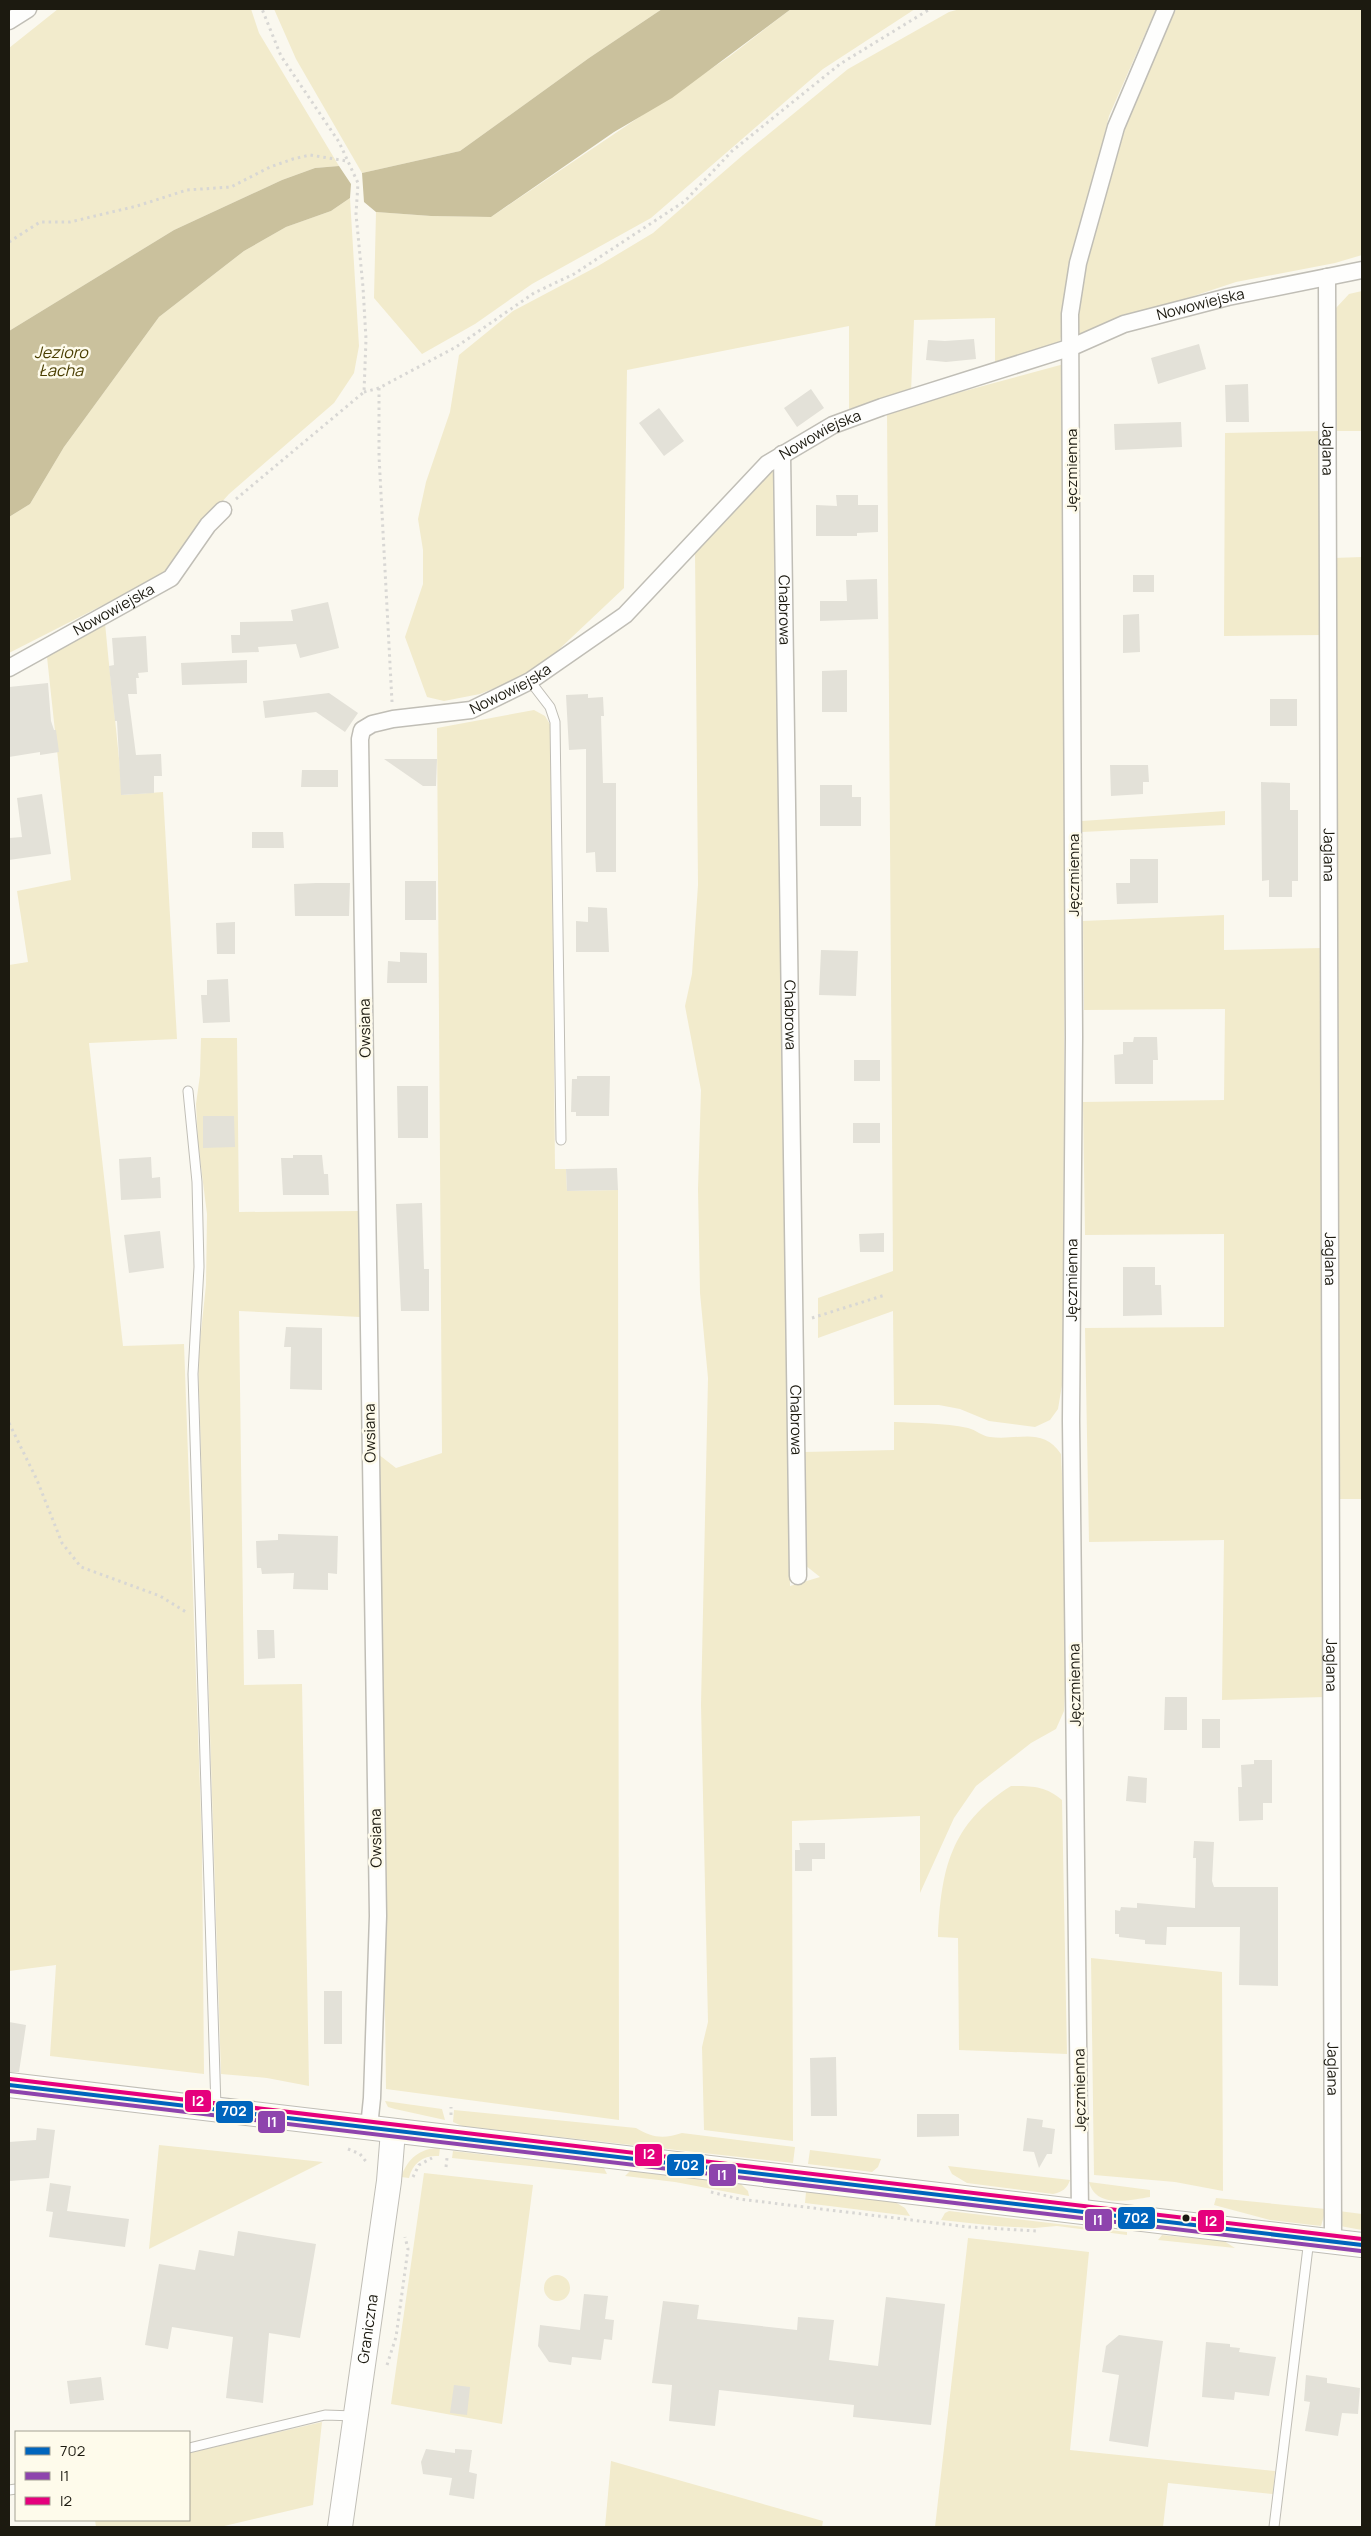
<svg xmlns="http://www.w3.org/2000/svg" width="1371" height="2536" font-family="Manrope,sans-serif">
  <rect width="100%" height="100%" fill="#faf8ef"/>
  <path fill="#f2ebcc" d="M58,9H251L259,33L339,166L315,168L282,180L174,230L9,331V48Z
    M274,9H662L589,58L460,151L362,173L296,59Z
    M791,9H915L823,69L651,218L532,284L475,324L422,354L374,298L376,212L431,216L491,217L730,56Z
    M960,9H1156L1109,116L1078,243L1060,342L995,363V318L914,320L911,392L849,409V326L627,370L624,588L535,672L480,694L444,701L427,697L405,637L423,584V550L418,519L426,482L450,412L459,355L513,311L598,266L653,233L743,155L848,69L949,12Z
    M1176,9H1362V255L1335,263L1236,282L1079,334L1077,296L1126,121Z
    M350,198L359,346L354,373L334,403L229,494L184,544L162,575L9,653V517L30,504L64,447L159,317L244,251L286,227L331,211Z
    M1362,291V431H1335L1336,308L1349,294Z
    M1064,364L1065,787L1063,1379L1058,1409L1050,1420L1035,1427L989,1421L960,1409L939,1405H894L893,1311L818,1338V1298L893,1271L887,412Z
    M1322,431V635L1224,636L1225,433Z
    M777,465L790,1586L820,1577L805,1565L804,1452L894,1450V1422C918,1423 944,1423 968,1428C976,1430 982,1436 990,1437C1018,1441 1042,1426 1061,1454L1069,1615L1064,1711L1056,1729L1031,1743L976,1786L954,1818L920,1893V1816L792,1821L793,2141L704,2130L702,2047L708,2022L701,1705L708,1378L700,1293L698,1189L701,1090L685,1006L692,974L698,885L695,552Z
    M1362,557V1499H1335L1333,558Z
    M105,623C110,680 118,737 122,795L163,792L177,1039L89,1043L123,1346L184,1344L202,1844L204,2074L50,2056L56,1965L9,1971V965L28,962L17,891L71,880L47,657Z
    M534,710L545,716L551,726L555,1169H566L567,1191L618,1190L619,2120L386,2089L378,1454L396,1468L442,1453L437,728Z
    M1225,811V825L1082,832V821Z
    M1224,915V950L1323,948L1325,1697L1222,1700L1224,1540L1089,1542L1085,1328L1224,1327V1234L1085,1235L1083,1102L1224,1100L1225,1009L1084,1010L1083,921Z
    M201,1038H237L239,1212L359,1211L360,1317L239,1311L244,1685L302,1684L309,2086L267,2078L221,2074L198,1360L206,1285L207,1214L198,1143L196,1104L200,1075Z
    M1011,1786C1032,1786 1046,1786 1062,1800L1067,2054L959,2050L958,1938L938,1937C941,1870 950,1824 1011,1786Z
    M1091,1958L1222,1972L1223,2191L1175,2182L1094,2175Z
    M385,2101L442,2109L445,2120L395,2109L388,2107Z
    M454,2110L636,2128C652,2138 664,2139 682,2133L795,2147L793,2163L462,2126L453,2122Z
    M159,2145L323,2162L149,2249Z
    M440,2148L439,2156C424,2155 413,2162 409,2178L401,2177C408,2158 420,2148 440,2148Z
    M810,2150L881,2159L878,2167L872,2172L808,2164Z
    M453,2151L604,2168L607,2174L452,2158Z
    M948,2166L1070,2180C1067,2189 1062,2192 1053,2194L967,2183L952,2174Z
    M630,2171L741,2184L748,2191L749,2196L675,2182L625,2176Z
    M424,2173L533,2185L502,2424L391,2404Z
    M1089,2182L1150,2190V2197C1130,2200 1096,2209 1089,2182Z
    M806,2192L895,2202L905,2208L910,2216L805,2203Z
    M1216,2198L1326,2209L1321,2226L1270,2220L1214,2205Z
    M949,2211L1127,2232V2235L1057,2226L1034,2228L997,2226L941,2220L945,2213Z
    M1339,2211L1362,2214V2230L1340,2226Z
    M1162,2235L1224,2241L1235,2248L1158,2240Z
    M968,2238L1089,2252L1070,2450L1275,2471L1273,2494L1168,2483L1163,2527H935Z
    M544 2288a13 13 0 1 1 26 0a13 13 0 1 1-26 0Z
    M322,2422L313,2505L220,2527H96L95,2520H189V2453Z
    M611,2461L823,2521L822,2527H605Z"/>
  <path fill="#cac19d" d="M662,9H791L672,98L614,132L491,217L431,216L376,212L364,202L362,173L460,151L589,58Z
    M339,166L351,184L350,198L331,211L286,227L244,251L159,317L64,447L30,504L9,517V331L174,230L282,180L315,168Z"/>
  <path fill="#e3e1d8" d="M974,339L976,359L946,362L926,360L928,340L945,341Z
    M1199,344L1206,369L1158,384L1151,358Z
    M1248,384L1249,422H1226L1225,385Z
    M811,389L824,408L797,427L784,408Z
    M659,408L684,441L664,456L639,423Z
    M1181,422L1182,447L1115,450L1114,424Z
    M836,495H858V505H878V532L857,533V536H816V505L837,506Z
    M1133,575H1154V592H1133Z
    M877,579L878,619L820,621V601H847L846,580Z
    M328,602L339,648L300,658L296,644L258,647L259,652L232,653L231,635H240V622L293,621L291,610Z
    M1139,614L1140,652L1123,653V615Z
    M146,636L148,672L138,673L139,678H136L137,694H128L136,755L161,754L162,776H154V793L121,795L117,721H115L109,666L114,665L112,638Z
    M247,660V683L182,685L181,663Z
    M847,670V712H822V671Z
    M48,683L51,721L54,730H56L59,752L40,755V752L9,757V687Z
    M329,693L358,713L345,732L316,712L265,718L263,701Z
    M588,694V698L603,697L604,716H601L603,783H616V872H596L595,852L586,853V749L569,750L566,695Z
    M1270,699H1297V726H1270Z
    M384,759H437L436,786H423Z
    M1110,765H1148L1149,782H1143V794L1111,796Z
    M302,770H338V787H301Z
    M1261,782L1290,783V810H1298V881H1292V897H1269V880L1262,881Z
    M820,785H852V797H861V826H820Z
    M42,794L51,854L9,860V838L22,837L17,798Z
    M252,832H283L284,848H252Z
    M1130,859H1158V903L1117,904L1116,883H1130Z
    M405,881H436V920H405Z
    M316,883H350L349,916H295L294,884Z
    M588,907L607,908L609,952H576V921L588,922Z
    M235,922V954H217L216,923Z
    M821,950L858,951L856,996L819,995Z
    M400,952L427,953V983H387L388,961L400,962Z
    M228,979L230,1022L203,1023L201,995H207V980Z
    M1134,1037H1157L1158,1060H1153V1084H1115L1114,1055L1123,1054V1042H1133Z
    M854,1060H880V1081H854Z
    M577,1076H610L609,1116H576V1112H571L572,1079H577Z
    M397,1086H428V1138H398Z
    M203,1116H234L235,1147L203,1148Z
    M853,1123H880V1143H853Z
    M293,1155H322L324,1174H328L329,1195H283L281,1158H293Z
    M151,1157L152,1178L160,1177L161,1198L121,1200L119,1159Z
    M617,1168L618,1190L567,1191L566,1169Z
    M422,1203L424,1269H429V1311H401L396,1204Z
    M160,1231L164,1268L129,1273L124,1235Z
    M884,1233V1252H860L859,1234Z
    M1123,1267H1155V1285H1161L1162,1315L1123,1316Z
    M286,1327L322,1328V1390L290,1389L291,1347H284Z
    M278,1534L338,1536L337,1574L328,1573V1590L293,1589L294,1573L262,1574L261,1568H257L256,1541L278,1540Z
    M257,1630H274L275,1658L258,1659Z
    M1165,1697H1187V1730H1164Z
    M1202,1719H1220V1748H1202Z
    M1254,1760H1272V1803H1263V1820L1239,1821L1238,1787H1242L1241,1765L1254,1764Z
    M1128,1776L1147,1778L1146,1803L1126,1801Z
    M1194,1841L1214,1842L1212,1881L1214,1887H1278V1986L1239,1985L1240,1927H1167L1166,1945L1145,1944V1940L1119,1937V1934H1115V1910L1120,1911L1121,1907L1137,1908V1903L1195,1908L1196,1858H1193Z
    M799,1843H825V1859H812V1871H795V1850H800Z
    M324,1991H342V2044H324Z
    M9,2022L26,2025L19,2072H9Z
    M836,2057L837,2116H811L810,2058Z
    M917,2114H959V2136L917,2137Z
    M1027,2118L1043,2120L1042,2127L1055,2129L1052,2154H1047L1039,2168L1034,2152L1023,2151Z
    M37,2128L55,2130L49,2178L9,2181V2142L36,2140Z
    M50,2183L71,2186L67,2211L129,2219L125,2247L49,2237L53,2212L46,2211Z
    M238,2231L316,2244L300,2338L269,2333L263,2403L226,2398L233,2337L172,2327L168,2349L145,2345L159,2264L195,2270L199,2250L234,2256Z
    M584,2294L608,2296L605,2319L614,2320L612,2340L604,2339L601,2360L572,2357L571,2365L549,2362L538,2346L540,2325L580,2330Z
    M886,2297L945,2304L931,2425L853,2417L854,2405L719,2390L715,2426L669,2421L672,2385L652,2383L663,2301L699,2305L697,2319L797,2330L798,2317L834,2320L829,2360L878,2366Z
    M1119,2335L1163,2341L1148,2447L1109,2441L1119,2375L1102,2372L1106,2346Z
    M1206,2342L1230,2344V2347L1240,2348L1239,2352L1276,2357L1269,2396L1235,2392L1234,2400L1202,2397Z
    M1306,2375L1327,2378V2383L1360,2388L1358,2414L1342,2413L1338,2436L1305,2431L1310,2402L1304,2401Z
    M101,2377L104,2400L70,2404L67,2381Z
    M454,2385L470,2387L467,2415L450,2413Z
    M426,2449L455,2453V2449L472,2450L469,2472L477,2474L474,2499L449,2495L452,2478L423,2474L421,2462Z"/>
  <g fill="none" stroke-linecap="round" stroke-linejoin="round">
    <defs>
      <path id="lane" d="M530,681L550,707L555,722L561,1140
        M188,1091L197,1182L199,1267L193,1374L216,2108
        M189,2448L325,2415L355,2416
        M9,2490L16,2489
        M1274,2527L1309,2239"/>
      <g id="street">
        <path d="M9,21L28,9"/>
        <path id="s1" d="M1327,277L1333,2242"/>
        <path id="s2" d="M782,454L798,1576"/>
        <path id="s3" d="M9,668L171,578L208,525L223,510"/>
        <path id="s4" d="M369,2127L372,2098L378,1916L360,739L362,730L372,724L393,719L471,710L530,681L625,615L767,464L833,425L882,407L1072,347L1124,324L1228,297L1362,270"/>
        <path id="s5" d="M1080,2212L1071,1421L1074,1037L1070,314L1078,263L1116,127L1166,9"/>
      </g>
      <g id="secondary">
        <path d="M9,2085L1362,2245"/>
        <path id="s6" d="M340,2527L389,2181L393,2131"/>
      </g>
    </defs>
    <use href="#lane" stroke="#c0beb6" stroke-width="11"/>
    <use href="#street" stroke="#c0beb6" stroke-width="19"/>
    <use href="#secondary" stroke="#c0beb6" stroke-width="26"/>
    <path stroke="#d8d7d4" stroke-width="3" stroke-dasharray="2.5 4" stroke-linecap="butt" d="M9,242L40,222H70L137,206L187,190L231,187L270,167L293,159L310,155L347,161
      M379,388V456L392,702
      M364,392L379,388L456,347L534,293L574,274L685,201L732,151L840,64L930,9
      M236,499L364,392L366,339L363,287L356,214L358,183L339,142L281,56L262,9
      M812,1318L885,1295
      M9,1423L37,1480L62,1543L81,1567L160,1596L186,1612
      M451,2115V2107
      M348,2149L360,2154L368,2164
      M446,2167L447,2158
      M413,2177L419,2165L432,2158
      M711,2192L739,2199L969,2227L1037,2231
      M387,2365L396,2337L408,2249L405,2237"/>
    <use href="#lane" stroke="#fefefd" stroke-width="9"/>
    <use href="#street" stroke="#fefefd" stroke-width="16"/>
    <use href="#secondary" stroke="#fefefd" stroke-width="24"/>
    <defs>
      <path id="bus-1" d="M9,2085L1362,2245"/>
      <path id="bus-2" d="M9,2091L1361,2251"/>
      <path id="bus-3" d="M10,2079L1362,2239"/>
    </defs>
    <use href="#bus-1" stroke="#fefbeb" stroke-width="8"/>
    <use href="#bus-2" stroke="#fefbeb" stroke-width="8"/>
    <use href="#bus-3" stroke="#fefbeb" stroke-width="8"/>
    <use href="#bus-1" stroke="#0065bd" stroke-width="4"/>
    <use href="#bus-2" stroke="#8e44ad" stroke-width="4"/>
    <use href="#bus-3" stroke="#e5007d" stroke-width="4"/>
  </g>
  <circle fill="#1c1a10" stroke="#fefbeb" stroke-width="2" cx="1186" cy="2218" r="4.5"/>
  <g text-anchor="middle" stroke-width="5" stroke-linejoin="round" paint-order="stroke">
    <g font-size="15" fill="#1c1a10" stroke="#fefbeb">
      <text dy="5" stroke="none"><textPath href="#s4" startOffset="2362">Nowowiejska</textPath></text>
      <text dy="5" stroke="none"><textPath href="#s4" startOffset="1959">Nowowiejska</textPath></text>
      <text dy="5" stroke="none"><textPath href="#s1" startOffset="172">Jaglana</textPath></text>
      <text transform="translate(1072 470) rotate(-90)" y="5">Jęczmienna</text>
      <text dy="5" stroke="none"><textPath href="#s3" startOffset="120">Nowowiejska</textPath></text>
      <text dy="5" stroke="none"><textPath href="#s2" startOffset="156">Chabrowa</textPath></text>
      <text dy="5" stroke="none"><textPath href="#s4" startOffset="1554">Nowowiejska</textPath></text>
      <text dy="5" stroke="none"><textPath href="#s1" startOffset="578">Jaglana</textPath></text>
      <text transform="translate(1074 875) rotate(-90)" y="5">Jęczmienna</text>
      <text dy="5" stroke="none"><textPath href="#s2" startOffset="561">Chabrowa</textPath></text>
      <text transform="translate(365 1028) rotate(-91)" y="5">Owsiana</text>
      <text dy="5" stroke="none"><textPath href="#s1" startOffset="982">Jaglana</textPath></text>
      <text dy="5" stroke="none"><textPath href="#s5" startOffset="932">Jęczmienna</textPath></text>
      <text dy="5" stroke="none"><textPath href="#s2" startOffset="966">Chabrowa</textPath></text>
      <text transform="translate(370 1433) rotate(-91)" y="5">Owsiana</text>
      <text dy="5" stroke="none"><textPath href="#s1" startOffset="1388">Jaglana</textPath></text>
      <text transform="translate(1075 1685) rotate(-91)" y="5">Jęczmienna</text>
      <text transform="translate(376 1838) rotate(-91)" y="5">Owsiana</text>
      <text dy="5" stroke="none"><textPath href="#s1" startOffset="1792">Jaglana</textPath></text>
      <text transform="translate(1080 2090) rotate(-91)" y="5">Jęczmienna</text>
      <text dy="5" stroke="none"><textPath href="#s6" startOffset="200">Graniczna</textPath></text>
    </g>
    <g font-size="16" font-style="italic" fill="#4a3e00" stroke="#fefbeb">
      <text x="61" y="358">Jezioro<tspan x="61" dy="18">Łacha</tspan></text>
    </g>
  </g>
  <g stroke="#fefbeb" stroke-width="2">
    <rect x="184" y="2089" width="28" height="24" rx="5" fill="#e5007d"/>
    <rect x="215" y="2100" width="39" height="24" rx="5" fill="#0065bd"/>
    <rect x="257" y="2110" width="29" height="24" rx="5" fill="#8e44ad"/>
    <rect x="634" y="2143" width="29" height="24" rx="5" fill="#e5007d"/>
    <rect x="666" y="2153" width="39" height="24" rx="5" fill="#0065bd"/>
    <rect x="708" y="2163" width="29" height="24" rx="5" fill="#8e44ad"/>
    <rect x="1117" y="2206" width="39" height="24" rx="5" fill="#0065bd"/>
    <rect x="1084" y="2208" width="29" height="24" rx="5" fill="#8e44ad"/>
    <rect x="1197" y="2209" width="28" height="24" rx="5" fill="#e5007d"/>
  </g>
  <g font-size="14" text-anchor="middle" font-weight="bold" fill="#fff">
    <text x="198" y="2106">I2</text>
    <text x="234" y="2116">702</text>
    <text x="272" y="2127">I1</text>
    <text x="649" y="2159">I2</text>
    <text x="686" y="2170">702</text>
    <text x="722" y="2180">I1</text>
    <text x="1136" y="2223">702</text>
    <text x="1098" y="2225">I1</text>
    <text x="1211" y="2226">I2</text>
  </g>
  <rect width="1371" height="2536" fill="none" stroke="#1c1a10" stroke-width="20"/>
  <rect x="15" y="2431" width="175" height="90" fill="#fefbeb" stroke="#a4a193"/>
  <rect x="25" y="2447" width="25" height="8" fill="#0065bd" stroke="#a4a193"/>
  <text x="60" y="2456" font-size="15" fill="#1c1a10">702</text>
  <rect x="25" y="2472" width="25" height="8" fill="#8e44ad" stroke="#a4a193"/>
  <text x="60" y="2481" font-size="15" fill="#1c1a10">I1</text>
  <rect x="25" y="2497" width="25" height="8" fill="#e5007d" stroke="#a4a193"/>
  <text x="60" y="2506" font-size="15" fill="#1c1a10">I2</text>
</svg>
